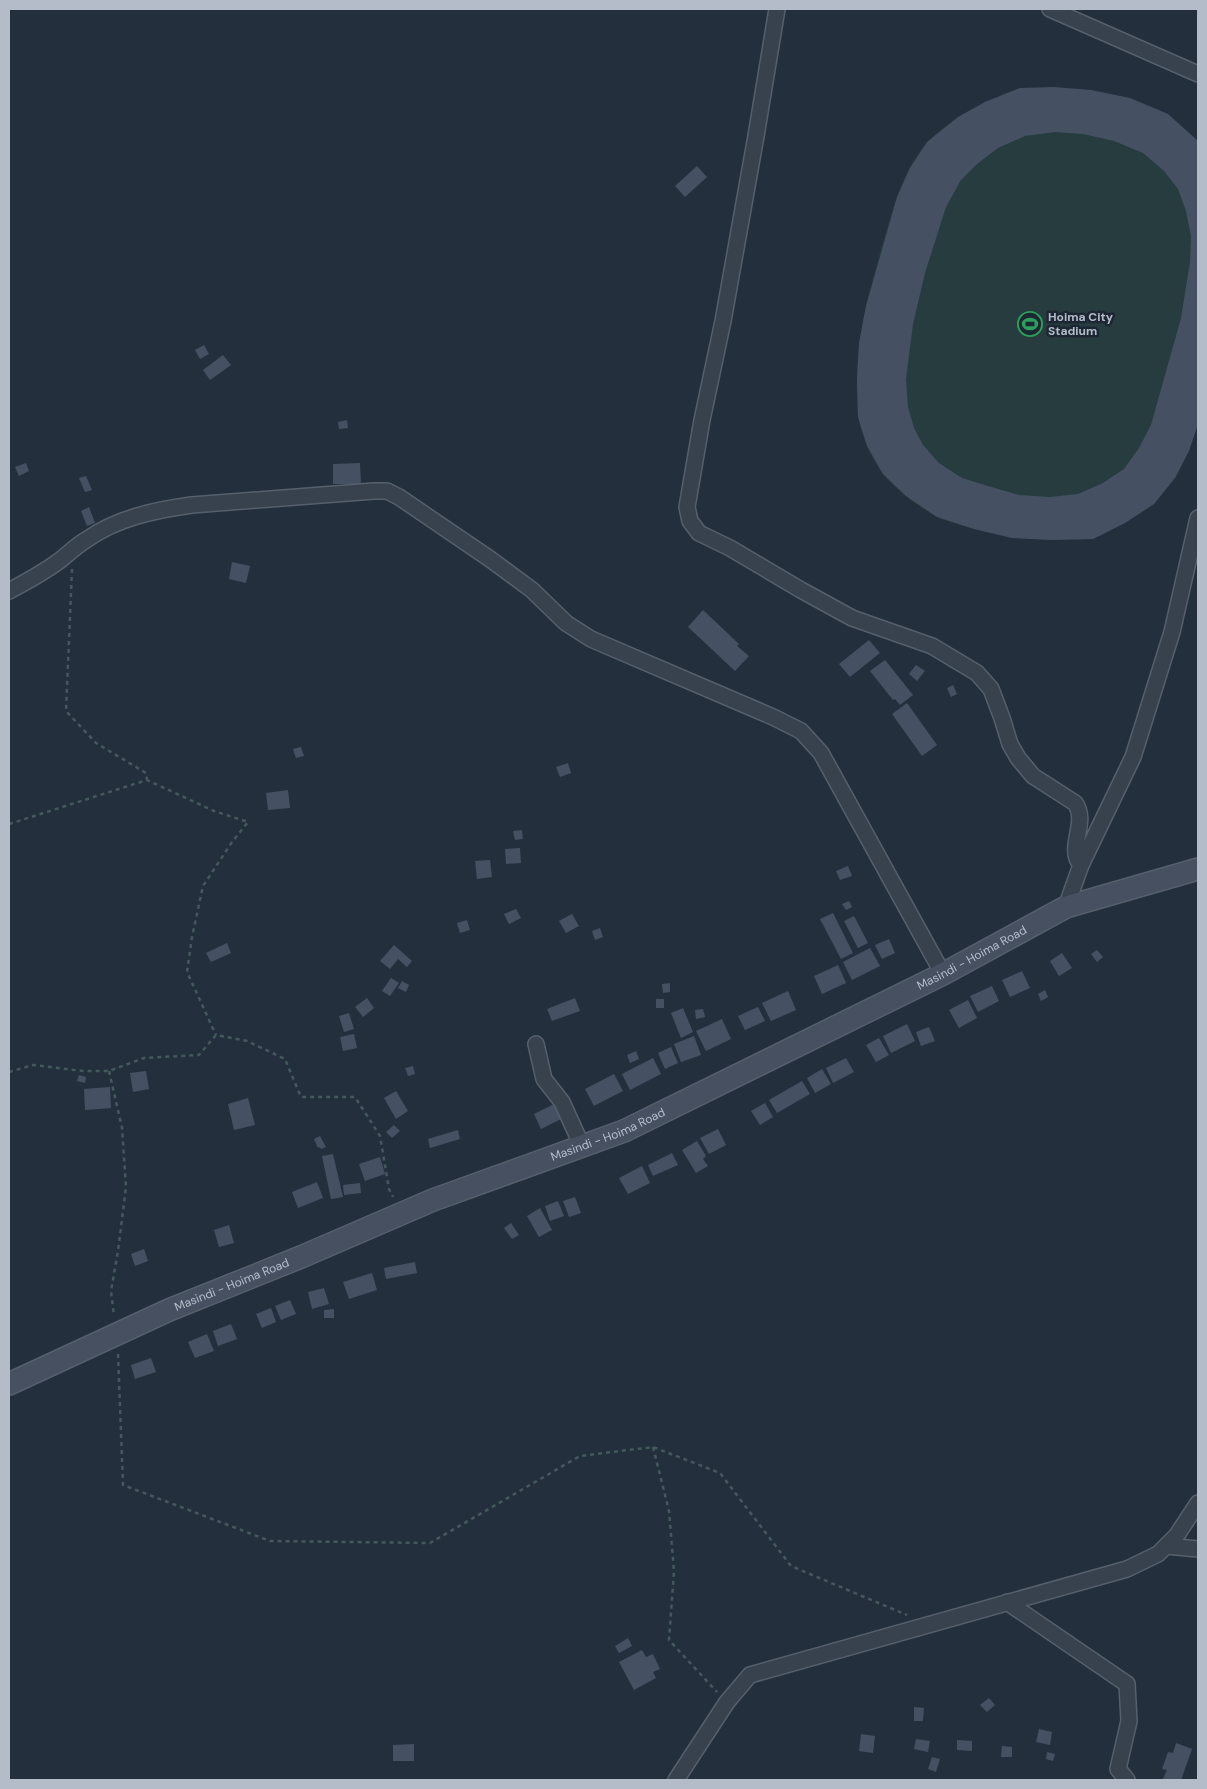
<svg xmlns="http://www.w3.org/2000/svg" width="1207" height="1789" font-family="'DM Sans',sans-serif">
  <rect width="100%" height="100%" fill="#242f3e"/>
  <path fill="#263c3f" d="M1020,88L1130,98L1168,114L1198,141V424C1183,471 1163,505 1117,527C1109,531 1101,536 1094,538C1087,540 1079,539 1072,539C1040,540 1015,538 984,531C969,527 953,524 939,518C923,511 891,486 882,473C871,457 862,437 858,418C857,410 857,401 857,393C855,341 869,291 883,242C893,209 903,167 928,142C954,115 986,101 1020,88Z"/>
  <path fill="#455162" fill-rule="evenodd" d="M1054,87L1091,90L1130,98L1168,114L1198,141V424L1189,451L1175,478L1154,504L1125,523L1093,539L1052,540L1012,538L974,529L937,517L906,496L883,474L867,446L858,417L857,379L859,343L866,306L897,197L910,168L927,142L958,117L985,102L1020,88ZM1055,132L1083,134L1114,141L1143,153L1164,171L1178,189L1186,211L1191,236L1190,262L1181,318L1151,425L1139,448L1124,469L1103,483L1078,494L1050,497L1019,495L988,486L962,478L939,463L923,445L914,428L908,407L906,379L913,324L925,273L946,207L961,180L977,164L998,148L1025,136Z
    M697,166L707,177L685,197L675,186Z
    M204,345L209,354L200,359L195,350Z
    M223,355L231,365L210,380L203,370Z
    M347,420L348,428L339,429L338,422Z
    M26,463L29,471L19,476L15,467Z
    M360,463L361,484H333V464Z
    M86,476L92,490L85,492L79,478Z
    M89,507L95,523L87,526L81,511Z
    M232,562L250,566L246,583L229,579Z
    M703,610L739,644L737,646L749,656L735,671L688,627Z
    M869,640L880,653L850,677L839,664Z
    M885,660L913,695L900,705L895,699L893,700L870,671Z
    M916,665L925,671L917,681L909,674Z
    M953,685L957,694L951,697L947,688Z
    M907,703L937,745L922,756L892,714Z
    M301,747L304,756L296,758L293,749Z
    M568,763L571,773L560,777L556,767Z
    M288,790L290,808L268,810L266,793Z
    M522,830L523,839L515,840L513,831Z
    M520,848L521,863L506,864L505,849Z
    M490,860L492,877L477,879L475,861Z
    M848,866L852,876L840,880L836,871Z
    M849,901L852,907L846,910L842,904Z
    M516,909L521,918L509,924L504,914Z
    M833,913L853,953L841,959L820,919Z
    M572,914L579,926L566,933L559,921Z
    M854,916L868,943L858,948L844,921Z
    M467,920L470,930L460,933L457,923Z
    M600,928L603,937L595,940L592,931Z
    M889,939L895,953L882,959L875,945Z
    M227,943L231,953L211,962L206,953Z
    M394,945L412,961L407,967L398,959L390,969L380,961Z
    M870,948L880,966L852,980L843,962Z
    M1097,950L1103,957L1097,962L1091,954Z
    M1062,953L1072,968L1059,976L1050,961Z
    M838,965L846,983L822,994L814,976Z
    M1022,971L1030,988L1010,997L1002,980Z
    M391,978L399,983L390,996L382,991Z
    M402,981L409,985L406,992L398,988Z
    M670,983V992L663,993L662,984Z
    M992,986L999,1001L978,1012L970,996Z
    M1045,990L1048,997L1041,1001L1038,994Z
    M788,991L796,1010L771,1021L762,1003Z
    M367,998L374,1008L363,1017L355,1007Z
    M575,998L580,1011L552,1021L547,1009Z
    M656,999H664V1008H656Z
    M968,1000L977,1018L959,1028L949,1010Z
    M758,1007L765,1021L745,1030L738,1016Z
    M683,1008L693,1032L681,1038L671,1013Z
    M703,1009L705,1017L696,1019L695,1010Z
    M349,1013L354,1029L344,1032L339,1016Z
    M722,1019L731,1039L706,1051L696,1031Z
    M907,1024L915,1041L891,1053L883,1036Z
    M929,1027L935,1041L921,1046L916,1032Z
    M354,1034L357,1048L343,1051L340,1037Z
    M694,1036L701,1055L681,1062L674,1044Z
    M879,1038L889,1055L876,1062L866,1045Z
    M671,1047L678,1063L665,1069L658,1053Z
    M636,1051L639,1059L630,1063L627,1055Z
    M653,1058L661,1074L630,1090L622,1074Z
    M846,1058L854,1072L833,1083L826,1068Z
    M413,1066L415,1074L408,1076L405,1068Z
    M822,1069L831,1084L815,1093L807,1078Z
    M146,1071L149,1089L133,1092L130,1073Z
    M614,1074L623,1091L594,1106L585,1089Z
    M79,1075L86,1077L85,1083L77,1081Z
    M802,1081L810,1094L777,1113L769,1100Z
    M110,1087L111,1108L85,1110L84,1089Z
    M396,1091L408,1111L396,1119L384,1098Z
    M248,1098L255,1125L234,1130L228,1104Z
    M765,1103L773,1117L760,1125L751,1111Z
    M554,1104L561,1119L541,1129L534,1114Z
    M394,1125L400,1131L392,1138L386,1132Z
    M718,1129L726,1145L709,1154L700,1138Z
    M458,1130L460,1139L430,1148L428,1139Z
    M320,1136L326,1147L321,1149L320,1147L318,1148L314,1139Z
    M697,1141L706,1156L703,1159L708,1166L696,1173L682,1150Z
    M672,1153L678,1165L653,1176L648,1165Z
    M333,1154L343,1197L331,1199L322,1156Z
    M380,1157L385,1174L365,1181L359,1164Z
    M642,1166L650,1183L628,1194L619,1178Z
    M317,1182L323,1198L298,1208L292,1192Z
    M360,1183L361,1193L344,1195L343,1185Z
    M575,1197L581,1213L569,1217L563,1201Z
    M558,1201L564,1216L550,1221L545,1206Z
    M540,1208L552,1230L539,1237L527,1216Z
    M511,1223L519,1235L512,1239L504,1228Z
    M229,1225L234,1243L219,1247L214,1230Z
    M144,1249L148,1261L135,1266L131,1254Z
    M415,1262L417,1273L386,1279L384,1268Z
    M372,1273L377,1290L349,1299L343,1282Z
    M324,1288L329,1304L312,1309L308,1292Z
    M290,1300L296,1314L281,1320L275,1306Z
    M271,1308L276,1322L262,1328L256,1314Z
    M334,1309V1318H324V1310Z
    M231,1324L237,1339L218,1346L213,1331Z
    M207,1334L214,1351L195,1358L188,1342Z
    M151,1358L156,1372L135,1379L131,1365Z
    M628,1638L632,1646L619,1653L615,1646Z
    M642,1650L646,1657L653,1654L660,1669L653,1672L656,1678L634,1690L619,1662Z
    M989,1698L995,1705L987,1712L980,1705Z
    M914,1707L924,1708L923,1721H914Z
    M1039,1729L1052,1732L1050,1745L1036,1742Z
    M861,1734L875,1736L873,1753L859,1751Z
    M916,1739L930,1741L928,1752L914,1749Z
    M957,1740L972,1741V1751L957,1750Z
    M1176,1743L1192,1749L1181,1780H1166L1163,1779L1167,1770L1162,1769L1168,1752L1173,1753Z
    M414,1744V1761H393V1745Z
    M1002,1746L1012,1747V1757H1001Z
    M1047,1752L1055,1754L1053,1761L1046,1759Z
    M932,1757L940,1759L936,1772L928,1769Z"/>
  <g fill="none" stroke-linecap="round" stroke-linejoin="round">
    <defs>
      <path id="minor" d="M777,9L756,136L723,321L702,420L687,507L690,521L699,533L730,548L801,590L852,618L932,646L977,673L991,689L1002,718L1010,744L1018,758L1033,776L1075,803C1089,822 1066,848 1081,865
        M1050,9L1198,74
        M9,591C26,582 43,573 59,561C68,554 76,546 86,540C117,518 155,510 192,505L374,491H387L399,497L490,559L532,590L566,623L591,639L773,717L801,731L821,753L943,974
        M1066,907L1081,865L1133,757L1172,632L1198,518
        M536,1044L544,1079L562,1102L582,1146
        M1166,1546L1198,1549
        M1007,1602L1127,1684L1129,1721L1118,1769L1127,1780
        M676,1780L727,1702L750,1675L1127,1569L1158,1554L1177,1535L1198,1503"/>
      <g id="secondary">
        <path id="s1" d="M9,1384L169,1310L301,1257L433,1200L624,1131L943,974L1066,907L1198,869"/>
      </g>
    </defs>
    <use href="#minor" stroke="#565f6c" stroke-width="18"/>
    <use href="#secondary" stroke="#565f6c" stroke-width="24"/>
    <path stroke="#44595c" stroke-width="2.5" stroke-dasharray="4 4" stroke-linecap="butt" d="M72,569L66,711L96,743L146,773L147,780
      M9,824L147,780L214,811L248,822L232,842L203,886L192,937L187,972L216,1035
      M109,1071L122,1128L126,1187L118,1251L111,1291L114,1316
      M9,1072L33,1065L83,1071H109L144,1058L199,1055L216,1035L247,1041L285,1059L301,1097H355L380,1136L389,1189L393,1197
      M118,1354L123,1485L270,1541L430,1543L580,1456L653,1447L720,1473L791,1566L907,1615
      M653,1447L669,1511L674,1571L669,1640L717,1692"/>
    <use href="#minor" stroke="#38414e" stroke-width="15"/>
    <use href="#secondary" stroke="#465061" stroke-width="21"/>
  </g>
  <defs>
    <symbol id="stadium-ring" viewBox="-11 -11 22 22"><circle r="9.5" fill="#1d2633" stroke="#2e9e5b" stroke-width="1.5"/><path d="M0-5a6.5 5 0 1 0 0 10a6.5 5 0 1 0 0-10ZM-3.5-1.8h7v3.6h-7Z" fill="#2e9e5b"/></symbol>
  </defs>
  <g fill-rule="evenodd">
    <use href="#stadium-ring" x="1016" y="310" width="28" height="28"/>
  </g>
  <g text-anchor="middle" stroke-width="5" stroke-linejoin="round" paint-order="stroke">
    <g font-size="12" font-weight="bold" fill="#b4bcc9" stroke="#1d2633" text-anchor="start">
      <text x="1048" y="321">Hoima City<tspan x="1048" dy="14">Stadium</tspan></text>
    </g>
    <g font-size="12" fill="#b4bcc9" stroke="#1d2633">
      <text dy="4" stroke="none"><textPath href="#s1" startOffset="1054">Masindi - Hoima Road</textPath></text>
      <text dy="4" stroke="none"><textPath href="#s1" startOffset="649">Masindi - Hoima Road</textPath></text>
      <text dy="4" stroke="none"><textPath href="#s1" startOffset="244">Masindi - Hoima Road</textPath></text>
    </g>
  </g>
  <rect width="1207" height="1789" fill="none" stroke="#b4bcc9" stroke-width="20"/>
</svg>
